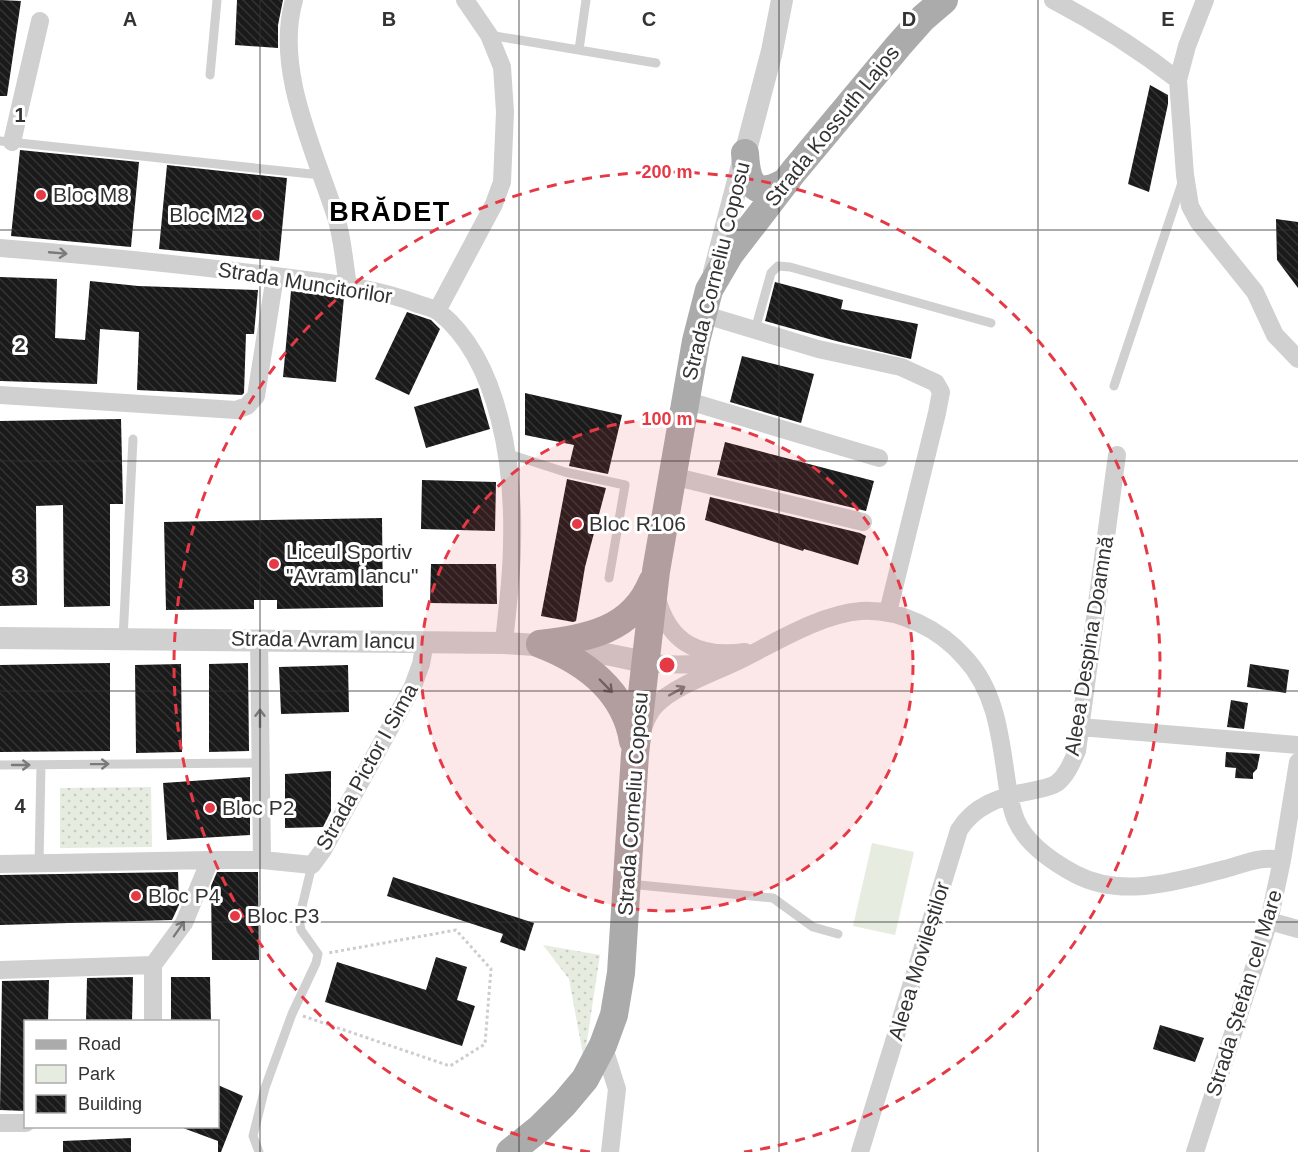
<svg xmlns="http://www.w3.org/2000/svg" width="1298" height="1152" font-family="Helvetica,sans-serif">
  <defs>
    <pattern id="green-dots" width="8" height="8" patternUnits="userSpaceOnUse" patternTransform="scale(1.5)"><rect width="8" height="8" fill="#e6ecdf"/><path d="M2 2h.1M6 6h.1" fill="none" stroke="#c6cbc0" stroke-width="1.8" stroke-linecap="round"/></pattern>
    <pattern id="building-back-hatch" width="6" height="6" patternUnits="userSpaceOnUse" patternTransform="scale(1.5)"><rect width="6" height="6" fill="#1a1a1a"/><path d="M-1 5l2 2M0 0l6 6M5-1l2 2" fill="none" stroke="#333"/></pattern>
  </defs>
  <rect width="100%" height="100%" fill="#fff"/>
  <path fill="url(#green-dots)" d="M151,787L152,847L60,848V788Z
    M543,945L600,955L584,1060L569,979Z"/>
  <path fill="#e6ecdf" d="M872,843L914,852L895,935L853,926Z"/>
  <path fill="url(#building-back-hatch)" d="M0,0L21,1L7,96H0Z
    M237,0H283L278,25V48L235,45Z
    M1150,85L1168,95V104L1149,192L1128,184Z
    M20,150L139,162L131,247L11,236Z
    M167,165L287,178L279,261L159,249Z
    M1276,219L1298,222V288L1277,260Z
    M0,277L57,279L55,338L85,340L90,281L138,286L258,290L254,334H246L244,393L242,395L137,390L139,332L100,329L97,384L0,381Z
    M775,282L843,300L841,309L918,324L911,359L836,341L765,321Z
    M291,291L344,297L336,382L283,377Z
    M407,312L431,320L440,329L409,395L375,379Z
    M742,356L814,374L801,423L730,402Z
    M478,388L490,429L426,448L414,407Z
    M525,393L622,415L608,474L569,466L574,445L525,435Z
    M121,419L123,504H110V606L64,607L63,505L36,506L37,605L0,606V421Z
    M725,442L874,481L866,511L717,475Z
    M567,479L606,488L585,567L576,621L573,622L541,616Z
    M422,480L496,482L495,531L421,529Z
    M710,497L860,533L866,536L858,565L804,549L803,551L705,520Z
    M382,518L383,607L277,609V600H254V609L166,610L164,522Z
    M431,564H496L497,604L430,603Z
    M110,663V751L0,752V665Z
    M248,663L249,751L209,752V664Z
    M181,664L182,752L136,753L135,665Z
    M1250,664L1289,670L1286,693L1247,687Z
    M348,665L349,712L281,714L279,667Z
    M1231,700L1248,703L1244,729L1227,727Z
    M1226,752L1260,754L1257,769L1253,773V779L1235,778L1236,768L1225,767Z
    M331,771V811L323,827L285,828V774Z
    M250,777V835L167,840L163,783Z
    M178,872L179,905L172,920L0,925V875Z
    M217,872H258L259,960H212L211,886Z
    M393,877L534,923L525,951L500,942L503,934L387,896Z
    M436,957L467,967L457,1000L475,1006L462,1046L325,1002L337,962L426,990Z
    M133,977L132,1022H86L87,978Z
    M171,977H210L211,1022H171Z
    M49,980L48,1022H26V1111L0,1110L2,981Z
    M1160,1025L1204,1038L1195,1062L1153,1049Z
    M218,1085L243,1096L221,1152H218V1141L183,1128V1126H218Z
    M131,1138V1152H63V1141Z"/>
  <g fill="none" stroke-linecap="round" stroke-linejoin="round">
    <path stroke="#cdcdcd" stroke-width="3" stroke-dasharray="3 3" stroke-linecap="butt" d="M303,1016L450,1066L485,1044L491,969L456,930L328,953"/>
    <path stroke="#d0d0d0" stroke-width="9" d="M489,35L656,63
      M579,50L586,0
      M210,75L217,0
      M0,141L321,175
      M755,330L771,273L778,266L790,267L991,323
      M1114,386L1182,183
      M506,453L565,472L625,485L609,578
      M123,639L133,439
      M0,765L260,763
      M39,864L41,765
      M629,884L773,898L813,927L838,934
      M259,1152L253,1136L265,1088L292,1014L316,963L318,954L301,930L299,919L312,865"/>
    <path stroke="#d0d0d0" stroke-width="18" d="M294,0C274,70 315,151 336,217C343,239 344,263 348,285
      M1053,0C1099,24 1137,48 1178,80
      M1205,0L1187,46L1178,80L1185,175L1190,206L1198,221L1255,292L1275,335L1298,359
      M12,142L40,21
      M0,248C100,256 199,266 298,279C339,284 379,289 418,304C425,306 433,308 439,312C501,362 514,469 512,543C512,576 507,610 504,643
      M437,311L494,204L502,182L505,112L502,67L489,35L465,0
      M702,314L818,349L901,367L936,383L941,392L937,413L888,612
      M0,395L236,410L247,406L256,396L275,276
      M685,400L879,458
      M672,476L863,522
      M657,598C669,644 700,658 745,652
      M259,639L262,860
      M644,662C671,666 698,665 725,660
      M1080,727L1298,745
      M643,728C646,720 650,711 656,705C674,686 716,672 740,660C776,642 821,614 861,611C900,609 940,629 965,658C995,690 1000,734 1006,776C1008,790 1010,806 1016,820C1026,844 1053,862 1075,874C1122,899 1178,881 1225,869C1247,863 1259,856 1282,860
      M0,864L210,860
      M1269,921L1298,929
      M0,970L153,965
      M153,1022V965L184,923L210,860H262L312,865L323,850L413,686L421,664L425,642
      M603,1045L617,1089L610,1152
      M0,1123H26
      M860,1152L959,830C974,806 999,797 1026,792C1035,790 1050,788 1057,783C1067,775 1072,762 1077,751L1117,455
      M1195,1152L1269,921L1282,860L1298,762"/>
    <path stroke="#d0d0d0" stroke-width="22" d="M714,272L772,51L782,0
      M0,638L504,643C551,645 598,651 644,662"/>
    <path stroke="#ababab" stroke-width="28" d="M745,153C747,185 755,200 787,181
      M540,644C584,661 625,691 633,741
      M540,644C587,638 632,631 652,582
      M510,1152L540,1128L564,1104L585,1079L603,1045L614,1015L621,973L635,754L656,571L696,341L709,290L730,254L794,171L899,45L923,18L944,0"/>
  </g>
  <defs><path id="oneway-shaft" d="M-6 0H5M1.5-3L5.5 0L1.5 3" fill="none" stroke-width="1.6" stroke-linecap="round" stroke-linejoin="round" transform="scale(1.5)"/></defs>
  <g stroke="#7a7a7a">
    <use href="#oneway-shaft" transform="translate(58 253) rotate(5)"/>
    <use href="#oneway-shaft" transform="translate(677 691) rotate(-29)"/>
    <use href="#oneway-shaft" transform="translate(260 718) rotate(-90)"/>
    <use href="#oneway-shaft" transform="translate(100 764) rotate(-1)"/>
    <use href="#oneway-shaft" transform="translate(21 765)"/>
    <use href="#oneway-shaft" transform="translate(179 929) rotate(-55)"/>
  </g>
  <use stroke="#636363" href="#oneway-shaft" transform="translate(606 686) rotate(46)"/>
  <path fill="none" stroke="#333" stroke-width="1.5" stroke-opacity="0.55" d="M260,0V1152M519,0V1152M779,0V1152M1038,0V1152M0,230H1298M0,461H1298M0,691H1298M0,922H1298"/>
  <circle cx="667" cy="665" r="246" fill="#e63946" fill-opacity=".12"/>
  <g fill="none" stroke="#e63946" stroke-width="3" stroke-dasharray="10 8">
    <circle cx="667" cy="665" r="246"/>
    <path d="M590 1152A493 493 0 1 1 744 1152"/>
  </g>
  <g fill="#e63946" stroke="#fff" stroke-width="2">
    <circle cx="41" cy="195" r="6"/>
    <circle cx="257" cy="215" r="6"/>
    <circle cx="577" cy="524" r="6"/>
    <circle cx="274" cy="564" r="6"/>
    <circle cx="210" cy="808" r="6"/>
    <circle cx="136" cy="896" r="6"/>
    <circle cx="235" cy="916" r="6"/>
  </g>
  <g text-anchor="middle" stroke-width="6" stroke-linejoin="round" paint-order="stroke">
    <g font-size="21" fill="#333" stroke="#fff">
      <text transform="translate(832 126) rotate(-51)" y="7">Strada Kossuth Lajos</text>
      <text transform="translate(716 271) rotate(-76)" y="7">Strada Corneliu Coposu</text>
      <text transform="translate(305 283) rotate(9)" y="7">Strada Muncitorilor</text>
      <text transform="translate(323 640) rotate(1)" y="7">Strada Avram Iancu</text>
      <text transform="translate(1089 646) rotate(-81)" y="7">Aleea Despina Doamnă</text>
      <text transform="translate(367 767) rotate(-61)" y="7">Strada Pictor I Sima</text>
      <text transform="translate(633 804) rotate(-86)" y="7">Strada Corneliu Coposu</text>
      <text transform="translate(919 961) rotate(-73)" y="7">Aleea Movileștilor</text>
      <text transform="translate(1244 993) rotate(-73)" y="7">Strada Ștefan cel Mare</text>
    </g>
    <g font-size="21" fill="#333" stroke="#fff" text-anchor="start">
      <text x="53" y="202">Bloc M8</text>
      <text x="245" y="222" text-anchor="end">Bloc M2</text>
      <text x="589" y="531">Bloc R106</text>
      <text x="286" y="559">Liceul Sportiv<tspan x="286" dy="24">"Avram Iancu"</tspan></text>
      <text x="222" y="815">Bloc P2</text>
      <text x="148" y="903">Bloc P4</text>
      <text x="247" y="923">Bloc P3</text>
    </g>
    <g font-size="27" font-weight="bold" letter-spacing="1.5" fill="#000" stroke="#fff">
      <text x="390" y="221">BRĂDET</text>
    </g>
  </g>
  <g font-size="20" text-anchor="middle" font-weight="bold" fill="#333" stroke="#fff" stroke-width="6" stroke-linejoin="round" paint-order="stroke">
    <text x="130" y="26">A</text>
    <text x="389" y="26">B</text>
    <text x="649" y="26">C</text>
    <text x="909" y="26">D</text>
    <text x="1168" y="26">E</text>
    <text x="20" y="122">1</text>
    <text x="20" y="352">2</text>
    <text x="20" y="583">3</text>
    <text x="20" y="813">4</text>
  </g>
  <circle cx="667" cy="665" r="9" fill="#e63946" stroke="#fff" stroke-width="3"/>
  <g font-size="18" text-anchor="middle" font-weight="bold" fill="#e63946" stroke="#fff" stroke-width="6" stroke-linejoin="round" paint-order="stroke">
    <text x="667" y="178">200 m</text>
    <text x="667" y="425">100 m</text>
  </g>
  <rect x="24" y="1020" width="195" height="108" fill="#ffffff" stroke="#adadad" stroke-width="1.5"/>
  <rect x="36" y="1040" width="30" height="9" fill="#ababab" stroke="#adadad" stroke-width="1.5"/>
  <text x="78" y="1050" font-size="18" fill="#333333">Road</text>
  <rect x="36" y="1065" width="30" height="18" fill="#e6ecdf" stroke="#adadad" stroke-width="1.5"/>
  <text x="78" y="1080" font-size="18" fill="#333333">Park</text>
  <rect x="36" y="1095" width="30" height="18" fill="url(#building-back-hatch)" stroke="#adadad" stroke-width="1.5"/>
  <text x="78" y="1110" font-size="18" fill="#333333">Building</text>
</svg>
